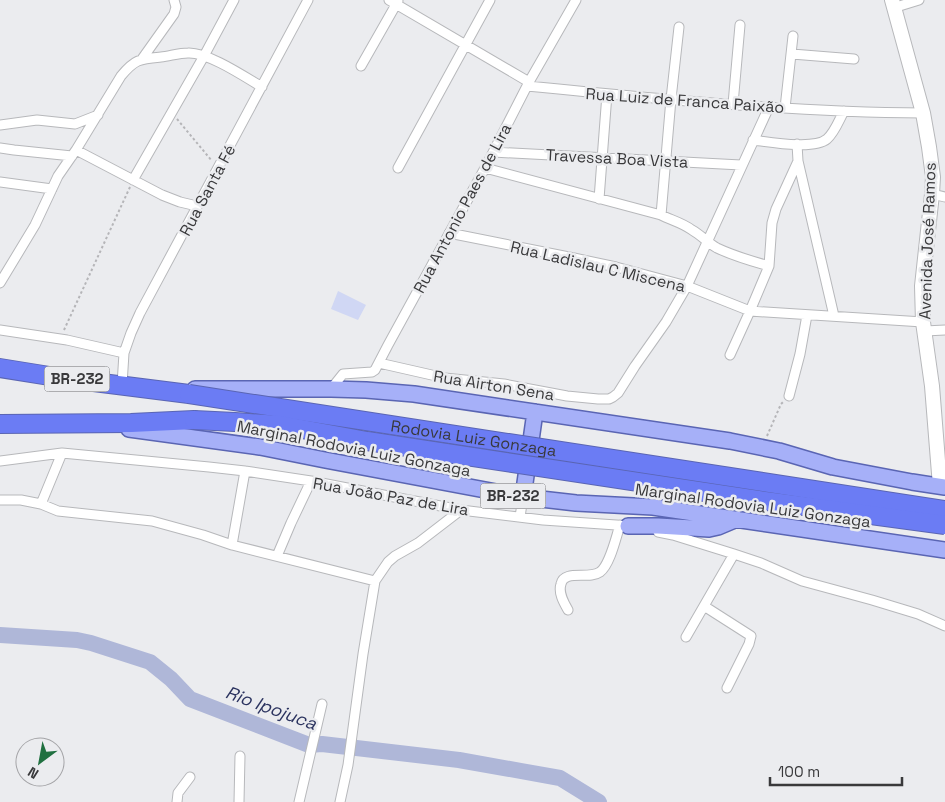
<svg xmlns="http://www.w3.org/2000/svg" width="945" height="802" font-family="'Space Grotesk',sans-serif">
  <rect width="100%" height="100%" fill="#ebecef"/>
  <path fill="#d0d7f4" d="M338,291L366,305L358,320L331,309Z"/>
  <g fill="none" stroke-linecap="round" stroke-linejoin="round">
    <path stroke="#afb7d8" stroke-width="16" d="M0,635L77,640L91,643L150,662L171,679L190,699L309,745L322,744L459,760L560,778L599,802"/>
    <defs>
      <path id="street" d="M389,0L529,82
        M893,8L919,0
        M792,54L854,59
        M142,59L174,14L176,7L174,0
        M361,66L398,1
        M527,86C658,99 790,112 923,113
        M733,104L740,25
        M785,108L793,36
        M0,125L37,120L75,124L98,115
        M753,140C770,142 814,150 827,139C835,132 839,120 844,111
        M0,148L14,150L72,156
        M493,152L741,165
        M798,161L834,316
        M398,168L490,0
        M485,168L661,215C671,220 683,223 692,230C701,235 708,243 717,248C734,256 751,261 769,266
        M133,180L204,56L234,0
        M0,182L52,189
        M932,194L945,197
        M599,199L607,94
        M197,206L180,202L162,195L76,150L121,76C135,59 140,59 161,57C170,56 179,53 188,53C208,52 245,77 262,87
        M661,215L671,99L679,27
        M449,233L574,258L616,267L687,286L750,311L923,322
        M0,283L35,225L58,176L76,150
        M0,330L67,340L124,353
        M925,331L945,330
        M730,355L750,311L769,266L772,223L776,209L798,161L797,144
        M379,363L445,378L504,384L567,396L598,399H609L613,397L618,393L635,366L666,322L687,286L769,107
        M122,385L124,353L131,333L140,313L308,0
        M331,389L343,374L372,372L375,370L388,345L485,168L529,82L576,0
        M789,396L800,354L807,315
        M62,453L41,504L58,511L152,521L203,535L232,545L375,581
        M0,461L62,453L209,467L245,471L311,481L461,510L543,520L631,526
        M0,500H21L41,504
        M520,517L523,497
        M658,532L673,535L734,554L761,563L802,581L872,600L918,614L945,626
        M232,545L245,471
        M277,556L291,523L311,481
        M704,606L751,636L749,644L727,688
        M568,610C564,603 558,593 561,584C564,569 589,580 600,572C610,565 616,537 620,525
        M686,637L734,554
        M177,802L178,793L190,777
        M239,802L240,756
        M299,802L322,704
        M340,802L348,765L363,654L375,581L388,562L395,556L418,543L461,510"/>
      <path id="secondary" d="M892,0L923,113L929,147L933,177L932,194L922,286L923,322L932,386L940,486"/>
      <path id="primary" d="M195,389H331L366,390L414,394L730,441L779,451L833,467L912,482L945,487
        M129,429L260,447L325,460L523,497L576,503L653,507L945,550
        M523,497L535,412
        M628,526H658L709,529L718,527L737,519"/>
      <path id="highway" d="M0,368L62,378L189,394
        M0,424L131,423L194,420"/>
    </defs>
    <use href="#street" stroke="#b7b8bb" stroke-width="11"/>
    <use href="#secondary" stroke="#b7b8bb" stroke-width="16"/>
    <use href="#primary" stroke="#5a65b3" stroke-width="18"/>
    <use href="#highway" stroke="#5a65b3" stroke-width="20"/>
    <path stroke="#b5b5b8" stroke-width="2" stroke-dasharray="2.5 2.5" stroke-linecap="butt" d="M177,119L212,161
      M64,330L130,187
      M767,436L781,404L783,402"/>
    <use href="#street" stroke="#fff" stroke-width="9"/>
    <use href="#secondary" stroke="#fff" stroke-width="14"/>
    <use href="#primary" stroke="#a6b0f8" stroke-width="15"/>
    <use href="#highway" stroke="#6b7cf4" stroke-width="18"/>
    <defs>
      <g id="highway-bridge">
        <path id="s1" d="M189,394L945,510"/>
        <path d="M194,420L235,422L280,425L367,441L758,500L945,525"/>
      </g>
    </defs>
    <use href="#highway-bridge" stroke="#5a65b3" stroke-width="20" stroke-linecap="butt"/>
    <use href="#highway-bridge" stroke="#6b7cf4" stroke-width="18"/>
  </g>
  <g text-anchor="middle" stroke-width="5" stroke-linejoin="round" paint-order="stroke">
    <g fill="#ebecef" stroke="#6e6f71" stroke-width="1">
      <rect x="44.5" y="366.5" width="65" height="25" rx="4"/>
      <rect x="480.5" y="483.5" width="65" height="25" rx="4"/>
    </g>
    <g font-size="15" font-weight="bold" fill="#39393b">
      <text x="77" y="384">BR-232</text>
      <text x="513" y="501">BR-232</text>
    </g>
    <g font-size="16" fill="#39393b" stroke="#ebecef">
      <text transform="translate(685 100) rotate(4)" y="6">Rua Luiz de Franca Paixão</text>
      <text transform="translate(617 158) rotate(3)" y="6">Travessa Boa Vista</text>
      <text transform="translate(207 190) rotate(-62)" y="6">Rua Santa Fé</text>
      <text transform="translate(462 208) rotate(-62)" y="6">Rua Antonio Paes de Lira</text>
      <text transform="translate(927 241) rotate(-88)" y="6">Avenida José Ramos</text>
      <text transform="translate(598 266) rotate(13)" y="6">Rua Ladislau C Miscena</text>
      <text transform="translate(494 385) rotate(9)" y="6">Rua Airton Sena</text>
      <text dy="6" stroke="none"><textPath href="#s1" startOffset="288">Rodovia Luiz Gonzaga</textPath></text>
      <text transform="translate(354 448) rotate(11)" y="6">Marginal Rodovia Luiz Gonzaga</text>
      <text transform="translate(391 496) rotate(10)" y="6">Rua João Paz de Lira</text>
      <text transform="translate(753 505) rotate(8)" y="6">Marginal Rodovia Luiz Gonzaga</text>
    </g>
    <g font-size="18" font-style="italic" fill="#2b335f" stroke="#ebecef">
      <text transform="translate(271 708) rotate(20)" y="6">Rio Ipojuca</text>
    </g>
  </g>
  <g transform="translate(40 762) rotate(212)"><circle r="24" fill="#ebecef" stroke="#a4a4a7"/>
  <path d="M0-4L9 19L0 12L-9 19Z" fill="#207040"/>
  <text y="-8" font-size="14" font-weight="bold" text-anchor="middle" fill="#39393b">N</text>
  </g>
  <path d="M770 777v8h132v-8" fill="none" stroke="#39393b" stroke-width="2.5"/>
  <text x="778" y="777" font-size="15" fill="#39393b" stroke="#ebecef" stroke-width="4" paint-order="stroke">100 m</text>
</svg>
